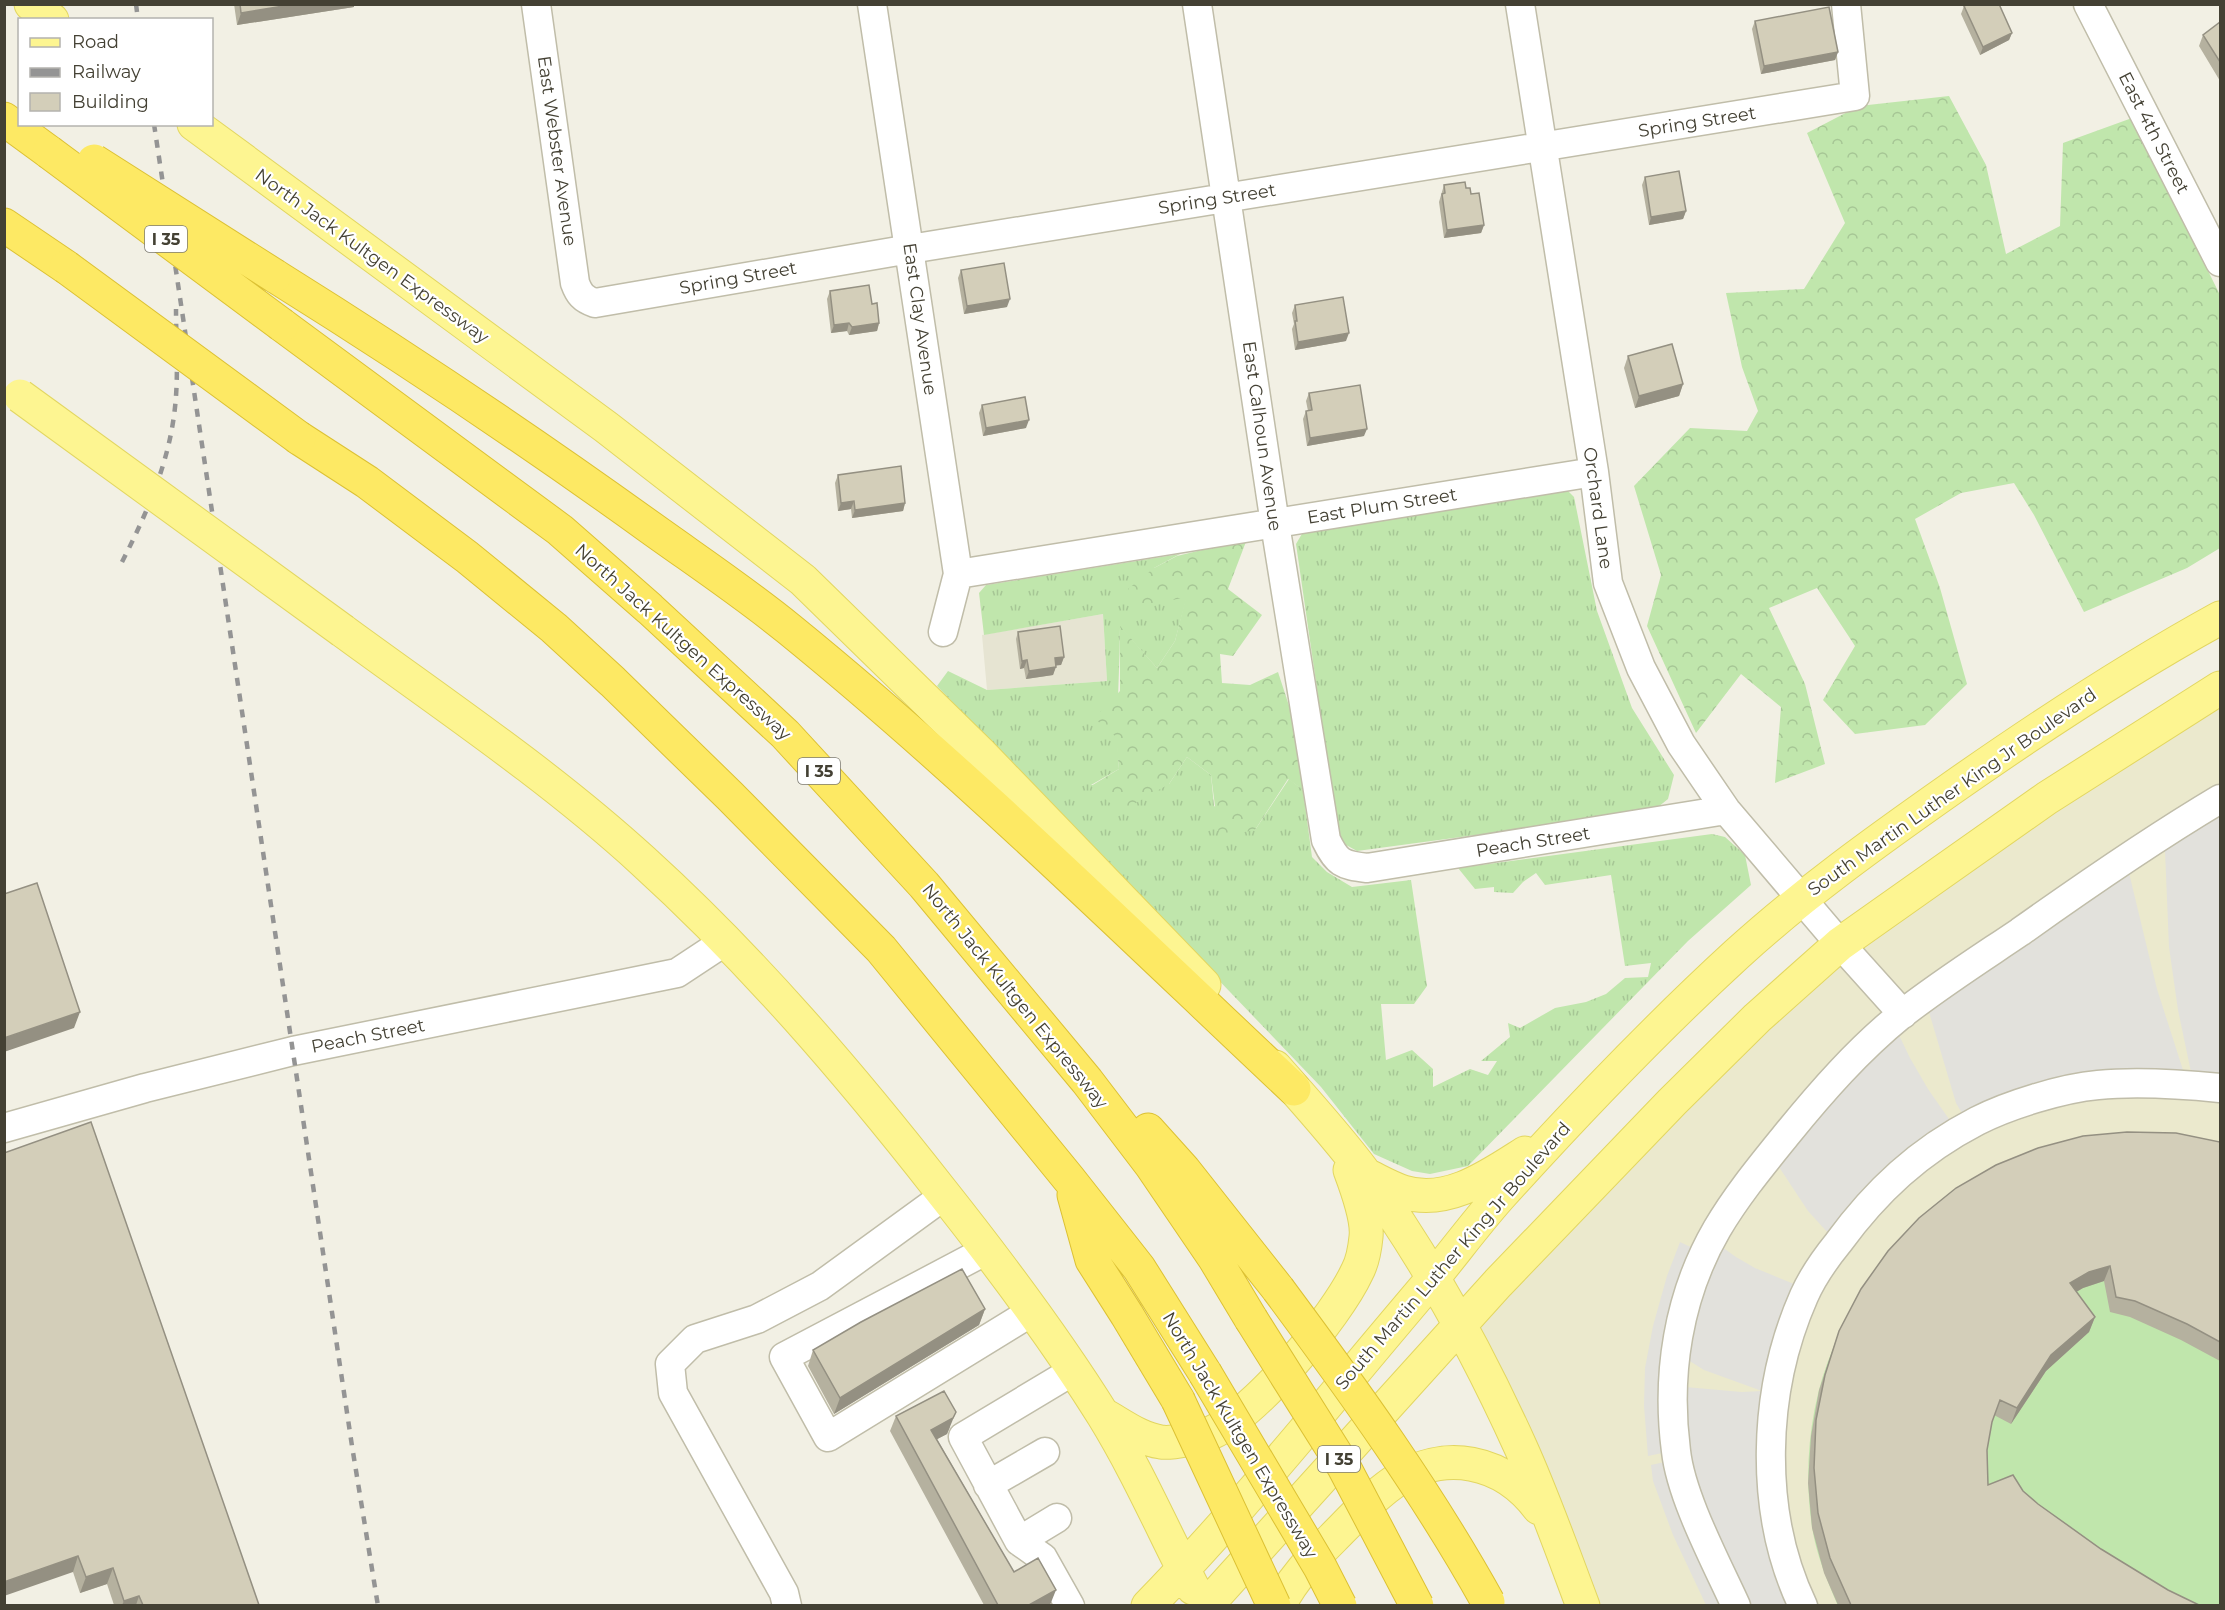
<svg xmlns="http://www.w3.org/2000/svg" width="2225" height="1610" font-family="Montserrat,sans-serif">
  <defs>
    <pattern id="grass-tufts" width="24" height="20" patternUnits="userSpaceOnUse" patternTransform="scale(1.5)"><rect width="24" height="20" fill="#c0e6ac"/><path d="M3 7l-1-3M5 7V3M7 7l1-3M15 17l-1-3M17 17v-4M19 17l1-3" fill="none" stroke="#a6c695"/></pattern>
    <pattern id="forest-crowns" width="20" height="18" patternUnits="userSpaceOnUse" patternTransform="scale(1.5)"><rect width="20" height="18" fill="#c0e6ac"/><path d="M2 6a3 3 0 1 1 6 0M12 15a3 3 0 1 1 6 0" fill="none" stroke="#a6c695"/></pattern>
  </defs>
  <rect width="100%" height="100%" fill="#f2f0e4"/>
  <path fill="#e6e4d2" d="M1103,614L1107,681L987,690L982,635Z"/>
  <path fill="#ebe9cd" d="M2220,688V1605H1583L1459,1325L1840,944Z"/>
  <path fill="url(#grass-tufts)" d="M1566,489L1574,497L1597,611L1632,708L1674,775L1668,799L1653,811L1357,851L1339,841L1296,544L1303,532Z
    M1180,554L1154,568L1187,596L1175,641L1157,668L1120,627C1120,674 1115,722 1119,769L1091,785L1169,784L1187,757L1211,775L1214,806L1255,830L1289,779L1303,790L1312,857L1327,872L1352,887L1411,880L1427,986L1414,1004H1381L1386,1060L1412,1050L1433,1069V1087L1470,1069L1488,1075L1497,1061H1481L1510,1037L1508,1023L1520,1028L1555,1008L1586,1002L1606,994L1625,978L1648,977L1651,963L1625,966L1611,875L1545,885L1536,873L1523,882L1513,893L1494,892V887L1475,889L1458,868L1712,834L1725,837L1745,855L1751,885L1688,941L1468,1166L1430,1174L1412,1171L1374,1154L1321,1087L937,686L948,671L987,690L1107,681L1103,614L984,635L979,593L986,585Z"/>
  <path fill="url(#forest-crowns)" d="M1949,96L1986,165L2006,254L2060,226L2063,143L2132,118L2220,295V548L2187,568L2084,612L2034,515L2014,483L1961,493L1915,519L1940,588L1967,684L1925,725L1855,734L1823,700L1855,646L1817,588L1769,608L1805,684L1825,764L1775,783L1781,707L1741,674L1696,733L1647,626L1661,575L1634,486L1690,428L1747,431L1758,411L1742,367L1726,293L1804,289L1845,223L1807,133L1859,106Z
    M1247,539L1228,589L1262,615L1233,656L1220,654L1222,683L1250,685L1278,672L1294,721L1303,790L1288,779L1255,830L1219,837L1211,775L1187,757L1169,784L1120,812L1091,786L1119,769L1116,737L1094,718L1120,691V626L1157,668L1175,641L1186,597L1142,607L1128,589L1154,568L1177,556Z"/>
  <path fill="#c0e6ac" d="M2220,1159V1605L1838,1606C1827,1580 1816,1554 1812,1527C1803,1468 1810,1401 1834,1346C1840,1332 1848,1318 1855,1305Z"/>
  <path fill="#e2e1dc" d="M2220,815V1074L2191,1072L2178,1010L2169,947L2165,851Z
    M2124,846L2130,877L2157,989L2183,1070L2140,1068L2105,1071L1963,1115L1956,1103L1929,1012Z
    M1898,1033L1910,1058L1928,1089L1951,1122L1829,1234L1808,1211L1779,1167L1843,1087Z
    M1680,1242L1699,1251L1667,1452L1648,1456L1644,1406L1645,1368L1653,1326L1667,1276Z
    M1722,1247L1736,1257L1755,1268L1799,1286L1772,1354L1788,1605H1749L1697,1485L1685,1428V1387L1742,1392L1762,1391L1704,1370L1688,1360L1696,1314L1714,1263Z
    M1669,1461L1724,1601L1714,1605H1706L1673,1535L1653,1481L1651,1465Z"/>
  <g fill="none" stroke-linecap="round" stroke-linejoin="round">
    <defs>
      <path id="minor" d="M536,4L575,283C579,294 583,299 595,303L910,249L1855,96L1846,4
        M872,4L958,574L943,632
        M1197,4L1275,524L1326,840C1337,863 1342,865 1367,868L1726,810
        M1520,4L1594,472L1608,583L1641,668L1681,744L1726,810L1840,944L1903,1014
        M2088,4L2220,262
        M958,574L1594,472
        M4,1128L145,1088L293,1051L677,973L727,940
        M987,1250L784,1357L828,1437L1033,1311
        M988,1485L1045,1452
        M1057,1518L1019,1541L963,1437L1073,1371
        M1019,1541L1043,1558L1070,1606
        M787,1606L784,1593L673,1393L670,1364L695,1339L757,1319L820,1286L945,1195
        M1736,1606C1716,1562 1681,1497 1676,1451C1666,1375 1678,1296 1717,1229C1737,1195 1762,1165 1787,1134C1822,1091 1858,1050 1901,1015C1939,985 1980,959 2020,932C2086,885 2151,840 2220,799
        M1803,1606C1758,1512 1762,1391 1804,1296C1812,1278 1825,1259 1838,1243C1876,1191 1919,1151 1977,1121C2008,1105 2063,1088 2098,1085C2139,1081 2180,1084 2220,1088"/>
      <path id="major" d="M31,4L52,20
        M194,124L606,427L803,580L979,752L1204,985
        M343,631C444,705 550,776 643,861C752,960 848,1072 939,1188C997,1261 1053,1335 1103,1415C1137,1470 1163,1530 1193,1588
        M1275,1067C1305,1101 1336,1135 1363,1171C1425,1256 1478,1353 1521,1448C1544,1499 1563,1553 1583,1606
        M1364,1174C1377,1180 1390,1188 1403,1192C1447,1206 1489,1176 1525,1153
        M1104,1415C1122,1425 1140,1439 1161,1442C1171,1444 1201,1437 1211,1433C1256,1413 1336,1317 1357,1272C1362,1263 1365,1247 1366,1237C1368,1220 1356,1186 1350,1170
        M1148,1606C1249,1502 1340,1387 1434,1277C1456,1250 1476,1223 1499,1197C1575,1113 1653,1031 1737,954C1804,893 1878,840 1952,788C2039,727 2127,669 2220,618
        M1206,1606L1498,1283L1672,1102L1757,1018L1840,944L1915,891L2047,798L2220,688
        M1279,1606C1292,1579 1312,1559 1333,1538C1352,1519 1371,1498 1394,1482C1444,1448 1503,1460 1539,1508"/>
      <path id="highway" d="M4,119L49,152
        M4,225L66,267
        M275,276C403,356 529,440 651,528C697,561 745,593 789,629C965,772 1128,933 1294,1089
        M282,325L560,530L650,609L785,734L924,885L1087,1081L1151,1165L1215,1259L1251,1319
        M299,438L367,482L467,557L554,628L613,682L730,796L881,949L1069,1179L1139,1268L1205,1373
        M1148,1130L1184,1170L1278,1289
        M1074,1195L1092,1260L1127,1315L1178,1400"/>
    </defs>
    <use href="#minor" stroke="#c0bda9" stroke-width="31"/>
    <use href="#major" stroke="#e2d661" stroke-width="35"/>
    <use href="#highway" stroke="#dcc134" stroke-width="35"/>
    <use href="#minor" stroke="#fff" stroke-width="28"/>
    <use href="#major" stroke="#fdf591" stroke-width="33"/>
    <use href="#highway" stroke="#fde964" stroke-width="33"/>
    <path stroke="#949494" stroke-width="4.5" stroke-dasharray="8 8" stroke-linecap="butt" d="M136,4L138,20
      M154,124L352,1446L378,1606
      M122,562C149,509 172,456 176,396C178,368 176,338 176,309"/>
    <defs>
      <path id="major-bridge" d="M20,396L343,631"/>
      <path id="highway-bridge" d="M49,152L282,325
        M94,161L275,276
        M66,267L299,438
        M1278,1289C1353,1390 1427,1492 1488,1602
        M1251,1319L1344,1467L1417,1606
        M1205,1373L1320,1567L1340,1606
        M1178,1400L1274,1606"/>
    </defs>
    <use href="#major-bridge" stroke="#e2d661" stroke-width="35" stroke-linecap="butt"/>
    <use href="#highway-bridge" stroke="#dcc134" stroke-width="35" stroke-linecap="butt"/>
    <use href="#major-bridge" stroke="#fdf591" stroke-width="33"/>
    <use href="#highway-bridge" stroke="#fde964" stroke-width="33"/>
  </g>
  <path fill="#b5b19f" d="M234,4H354V7L237,25Z
    M1964,6L2012,33L2009,40L1980,55L1961,14Z
    M1755,21L1838,52L1835,60L1761,74L1752,29Z
    M2220,22V81L2199,46L2203,35Z
    M1645,177L1686,211L1683,219L1649,225L1642,185Z
    M1444,185L1466,188L1471,194L1484,225L1481,233L1444,238L1439,202Z
    M961,270L1007,307L964,314L958,278Z
    M830,291L872,304L879,323L877,331L849,335L847,331L831,333L827,299Z
    M1295,305L1346,341L1295,350L1292,329L1294,324L1292,313Z
    M1628,356L1683,384L1679,396L1635,408L1624,368Z
    M1309,393L1364,436L1307,446L1303,419L1306,411H1308L1306,401Z
    M982,405L1026,428L983,436L979,413Z
    M838,475L905,503L903,511L852,518L851,509L838,511L835,483Z
    M1018,632L1064,657L1061,665H1056L1053,675L1026,679L1024,668L1020,669L1016,639Z
    M2220,1142V1361L2181,1340L2130,1317L2110,1312L2104,1281L2083,1288L2076,1292L2095,1317L2089,1332L2046,1371L2011,1424L1994,1415L1992,1422L1987,1450L1988,1485L2023,1491L2038,1504L2101,1549L2168,1590L2199,1605H1838L1824,1573L1812,1528L1808,1483L1811,1436L1819,1390L1839,1331Z
    M4,1153L259,1605H114L107,1584L80,1593L73,1572Z
    M985,1309L979,1325L834,1414L808,1366L813,1350Z
    M896,1416L950,1427L947,1434L937,1439L1014,1572L1050,1605H984L890,1431Z"/>
  <path fill="#949082" d="M296,4H354V7L237,25L241,13Z
    M2012,33L2009,40L1980,55L1983,47Z
    M1838,52L1835,60L1761,74L1764,66Z
    M1686,211L1683,219L1649,225L1651,217Z
    M1484,225L1481,233L1444,238L1447,230Z
    M1010,299L1007,307L964,314L967,306Z
    M849,323L847,331L831,333L834,325Z
    M879,323L877,331L849,335L852,327Z
    M1349,333L1346,341L1295,350L1298,342Z
    M1683,384L1679,396L1635,408L1639,396Z
    M1029,420L1026,428L983,436L986,428Z
    M1367,429L1364,436L1307,446L1310,438Z
    M854,501L851,509L838,511L841,503Z
    M905,503L903,511L852,518L855,510Z
    M1064,657L1061,665L1052,666L1055,658Z
    M1027,660L1024,668L1020,669L1022,661Z
    M1056,667L1053,675L1026,679L1029,671Z
    M80,1012L74,1028L4,1052V1038Z
    M2110,1266L2104,1281L2083,1288L2064,1299L2070,1283L2089,1272Z
    M985,1309L979,1325L834,1414L840,1398Z
    M2095,1317L2089,1332L2046,1371L2011,1424L2017,1408L2051,1355Z
    M956,1412L947,1434L926,1445L931,1430Z
    M78,1556L73,1572L4,1596V1582Z
    M113,1568L107,1584L80,1593L86,1577Z
    M1056,1590L1050,1605H1029Z
    M139,1596L136,1605H122L124,1601Z"/>
  <path fill="#d3ceb9" stroke="#949082" stroke-width="1.5" d="M240,4H296L241,13Z
    M1968,4H1999L2012,33L1983,47L1964,6Z
    M1829,7L1838,52L1764,66L1755,21Z
    M2220,22V62L2203,35Z
    M1679,171L1686,211L1651,217L1645,177Z
    M1465,182L1466,188H1470L1471,194L1479,193L1484,225L1447,230L1442,194L1445,193L1444,185Z
    M1004,263L1010,299L967,306L961,270Z
    M869,285L872,304L877,303L879,323L852,327L849,323L834,325L830,291Z
    M1343,297L1349,333L1298,342L1295,321H1297L1295,305Z
    M1672,344L1683,384L1639,396L1628,356Z
    M1360,385L1367,429L1310,438L1306,411L1312,410L1309,393Z
    M1025,397L1029,420L986,428L982,405Z
    M901,466L905,503L855,510L854,501L841,503L838,475Z
    M1060,626L1064,657L1055,658L1056,667L1029,671L1027,660L1022,661L1018,632Z
    M37,883L80,1012L4,1038V894Z
    M91,1122L259,1605H143L139,1596L124,1601L113,1568L86,1577L78,1556L4,1582V1153Z
    M2127,1132L2176,1133L2220,1142V1342L2187,1324L2135,1301L2116,1297L2110,1266L2089,1272L2070,1283L2095,1317L2051,1355L2017,1408L2000,1400L1992,1422L1987,1450L1988,1485L2013,1475L2023,1491L2038,1504L2101,1549L2168,1590L2199,1605H1851L1830,1558L1818,1513L1814,1468L1816,1420L1825,1375L1839,1331L1861,1289L1888,1251L1919,1218L1956,1188L1996,1165L2038,1148L2083,1136Z
    M962,1269L985,1309L840,1398L813,1350L861,1322Z
    M944,1391L956,1412L953,1418L931,1430L1014,1572L1038,1558L1056,1590L1029,1605H998L896,1416Z"/>
  <g text-anchor="middle" stroke-width="4.5" stroke-linejoin="round" paint-order="stroke">
    <g fill="#fff" stroke="#7c7a71" stroke-width="1.5">
      <rect x="145" y="226" width="42" height="26" rx="4.5"/>
      <rect x="798" y="758" width="42" height="26" rx="4.5"/>
      <rect x="1318" y="1446" width="42" height="26" rx="4.5"/>
    </g>
    <g font-size="16" font-weight="bold" fill="#444134">
      <text x="166" y="245">I 35</text>
      <text x="819" y="777">I 35</text>
      <text x="1339" y="1465">I 35</text>
    </g>
    <g font-size="18" fill="#444134" stroke="#fff">
      <text transform="translate(1697 122) rotate(-9)" y="6">Spring Street</text>
      <text transform="translate(2154 133) rotate(63)" y="6">East 4th Street</text>
      <text transform="translate(557 151) rotate(82)" y="6">East Webster Avenue</text>
      <text transform="translate(1217 199) rotate(-9)" y="6">Spring Street</text>
      <text transform="translate(372 256) rotate(36)" y="6">North Jack Kultgen Expressway</text>
      <text transform="translate(738 278) rotate(-10)" y="6">Spring Street</text>
      <text transform="translate(920 319) rotate(82)" y="6">East Clay Avenue</text>
      <text transform="translate(1262 436) rotate(82)" y="6">East Calhoun Avenue</text>
      <text transform="translate(1382 506) rotate(-9)" y="6">East Plum Street</text>
      <text transform="translate(1598 508) rotate(82)" y="6">Orchard Lane</text>
      <text transform="translate(683 642) rotate(42)" y="6">North Jack Kultgen Expressway</text>
      <text transform="translate(1952 792) rotate(-35)" y="6">South Martin Luther King Jr Boulevard</text>
      <text transform="translate(1533 842) rotate(-9)" y="6">Peach Street</text>
      <text transform="translate(1015 996) rotate(51)" y="6">North Jack Kultgen Expressway</text>
      <text transform="translate(368 1036) rotate(-11)" y="6">Peach Street</text>
      <text transform="translate(1453 1256) rotate(-49)" y="6">South Martin Luther King Jr Boulevard</text>
      <text transform="translate(1240 1435) rotate(59)" y="6">North Jack Kultgen Expressway</text>
    </g>
  </g>
  <rect width="2225" height="1610" fill="none" stroke="#444134" stroke-width="12"/>
  <rect x="18" y="18" width="195" height="108" fill="#ffffff" stroke="#b4b3ae" stroke-width="1.5"/>
  <rect x="30" y="38" width="30" height="9" fill="#fdf591" stroke="#b4b3ae" stroke-width="1.5"/>
  <text x="72" y="48" font-size="18" fill="#444134">Road</text>
  <rect x="30" y="68" width="30" height="9" fill="#949494" stroke="#b4b3ae" stroke-width="1.5"/>
  <text x="72" y="78" font-size="18" fill="#444134">Railway</text>
  <rect x="30" y="93" width="30" height="18" fill="#d3ceb9" stroke="#b4b3ae" stroke-width="1.5"/>
  <text x="72" y="108" font-size="18" fill="#444134">Building</text>
</svg>
